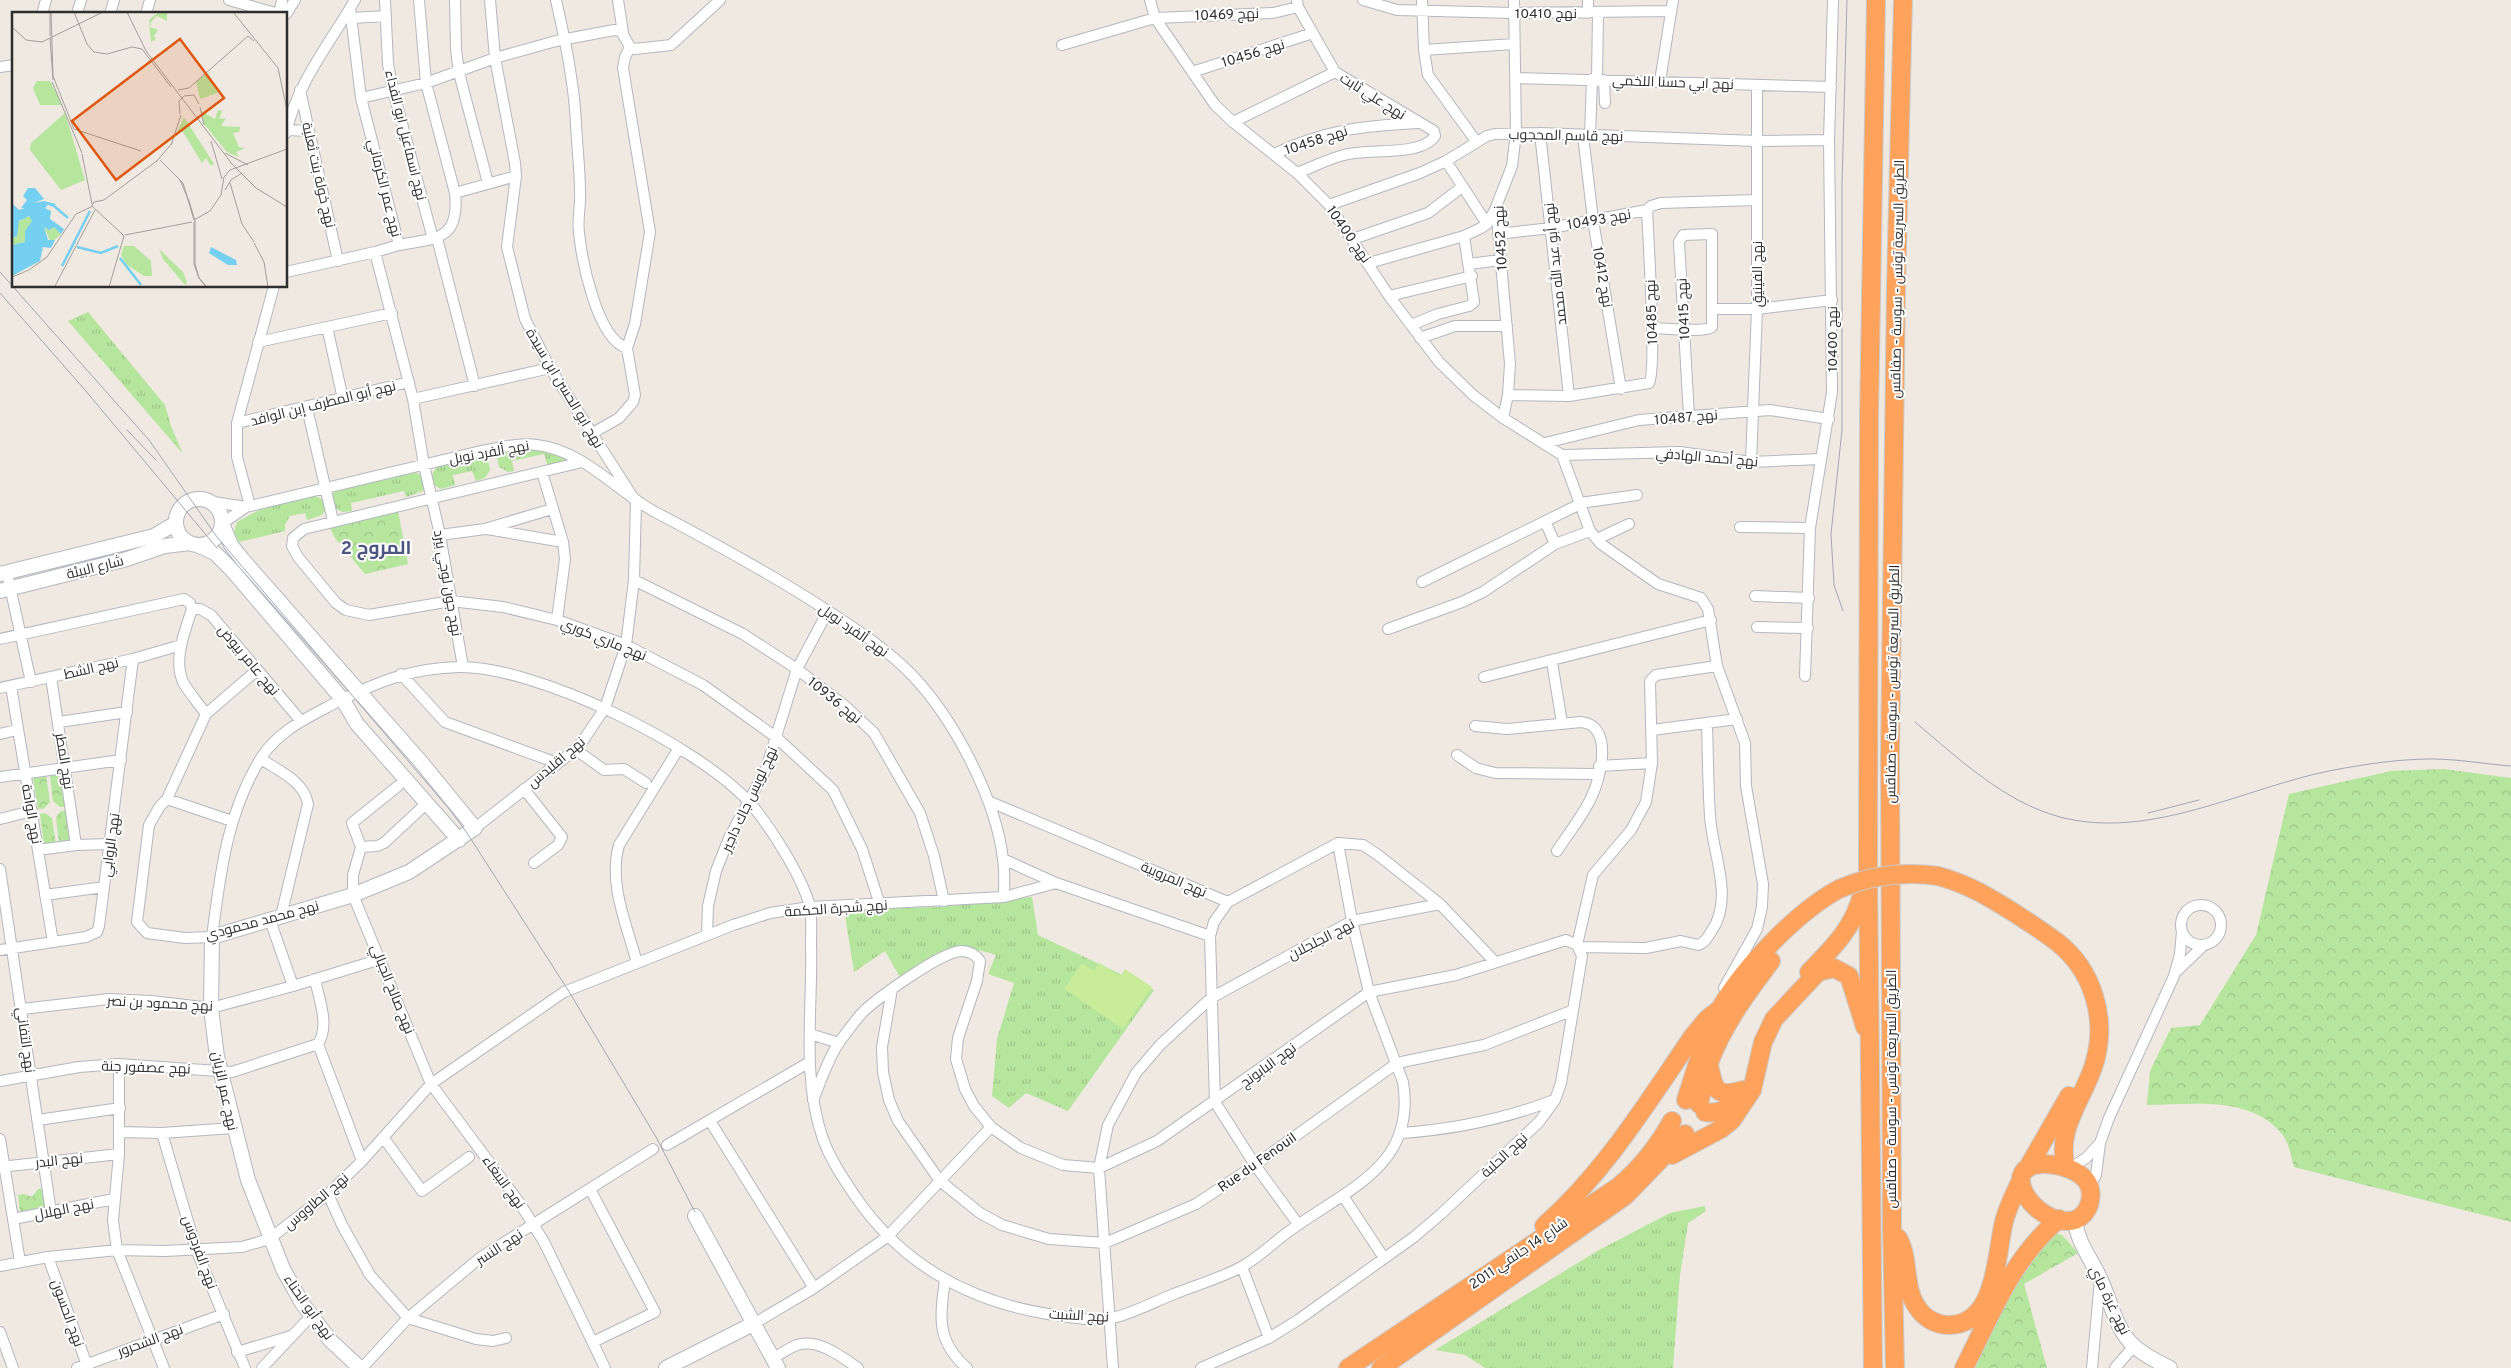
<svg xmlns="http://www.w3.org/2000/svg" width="2511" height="1368" font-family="Overpass,Cairo,sans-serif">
  <defs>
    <pattern id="grass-tufts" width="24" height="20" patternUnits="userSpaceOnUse" patternTransform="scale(1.25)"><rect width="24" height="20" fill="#b6e59e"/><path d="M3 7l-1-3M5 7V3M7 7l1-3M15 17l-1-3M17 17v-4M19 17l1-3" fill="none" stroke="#9dc588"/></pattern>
    <pattern id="forest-crowns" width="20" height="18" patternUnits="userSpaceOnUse" patternTransform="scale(1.25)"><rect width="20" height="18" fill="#b6e59e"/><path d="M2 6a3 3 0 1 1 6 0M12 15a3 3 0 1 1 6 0" fill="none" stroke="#9dc588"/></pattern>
  </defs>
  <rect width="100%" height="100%" fill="#efe9e1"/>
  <path fill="url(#grass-tufts)" d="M88,312L165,405L171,426L183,454L68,321Z
    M526,447L545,450L572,461L548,467L544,454L512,461L514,471L508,472L499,467L497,457L501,451Z
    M478,456L488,460L490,470L485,478L476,481L472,471L453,475L455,485L441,489L434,485L432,474L438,465Z
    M411,472L423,475L425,490L406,497L404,491L351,503L352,511L343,512L334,508L331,496L336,490Z
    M313,495L324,500L326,510L322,515L307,520L305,513L290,516L285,525V531L239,542L234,532L237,522L263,508Z
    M1032,897L1038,935L1154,990L1068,1111L1026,1093L1009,1108L992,1096L997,1039L1014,983L988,974L996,955C946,939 940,951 900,977L885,951L854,972L844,909L938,907Z
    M1705,1206L1706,1211L1688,1223L1680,1275L1673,1368H1485L1465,1355L1435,1350L1599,1250L1670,1213Z"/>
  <path fill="url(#forest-crowns)" d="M398,511L408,564L365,574L335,538L329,526Z
    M2444,769L2511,778V1222L2294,1167C2291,1157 2289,1142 2282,1134C2250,1095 2192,1105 2147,1105L2150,1071L2171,1028L2200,1025L2256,935L2289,794L2391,771Z
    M62,774L67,807H60L53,801L50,775Z
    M46,776L50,802L43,809H38L33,778Z
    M68,810L71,842L59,844L56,817L61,811Z
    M45,813L52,818L56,844L44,846L40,814Z
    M38,1189H43L47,1210L20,1213L18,1195L24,1194L32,1197Z
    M2055,1233L2062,1235L2078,1253L2024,1284L2047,1368H1975L2016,1281L2040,1241Z"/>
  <path fill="#c9ec9a" d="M1082,963L1094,971L1100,963L1120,977L1125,969L1152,987L1123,1029L1064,989Z"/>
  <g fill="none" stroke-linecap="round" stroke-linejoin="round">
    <defs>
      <path id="street" d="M229,0L279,14
        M385,0L388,64L393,90L433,239
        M455,0L456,49L459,73L488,183
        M556,0C565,40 574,82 576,124C577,146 580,169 580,192C581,206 577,218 579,233C582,261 597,339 627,348
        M618,0L623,33
        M1150,0L1155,18L1215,105L1233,122L1297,173L1329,205L1389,296L1439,362L1473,395L1503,418L1562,455
        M1297,0L1298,7L1335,72L1434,131L1435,136C1421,157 1368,148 1344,155C1328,159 1313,167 1297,173
        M1363,0L1397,10L1513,13L1670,11
        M1422,0L1424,50L1428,75L1476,141
        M350,8L361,98L399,245L375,252L413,399L424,465L440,535L463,667
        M1588,13V0
        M42,14L46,0
        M77,14L81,0
        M110,14L114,0
        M146,14L150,0
        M279,14L282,0
        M286,14L295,0
        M351,18L386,16
        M1062,45L1155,18L1273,13L1298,7
        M1424,50L1514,44
        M0,67L14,65
        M1192,72L1313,33
        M1515,78L1831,87
        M1597,79L1598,13
        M1604,80L1605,103
        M1660,81L1673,0
        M300,90L338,261
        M361,98L426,83L495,58L556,41L614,30L621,31L630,47L635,49L671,45L720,0
        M1233,122L1335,72
        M287,130L309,131
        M286,133C297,83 330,43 355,0
        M1540,133L1569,396
        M1583,135L1593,220L1621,389
        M1590,135L1592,79
        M1274,154C1325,130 1361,126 1417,123
        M1446,161L1487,224
        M455,193L516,176
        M1329,205L1420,173L1446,161L1487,136L1495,134L1540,133L1757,141L1829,140
        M1498,234L1551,228L1647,210L1651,206L1661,203L1757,200
        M437,238L475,386
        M1353,239L1428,213L1462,187
        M399,245C437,238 460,240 455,193L426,83L419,0
        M1369,263L1464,236L1481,228L1487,224L1496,208
        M1469,264L1500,260
        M286,272L375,252
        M1389,296L1472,276
        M1713,309H1757L1832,300
        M1411,325L1438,314L1469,306L1474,302L1464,236
        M327,327L343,399
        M1652,328C1665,328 1703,333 1712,327V234L1683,235L1679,242L1689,416
        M1420,338L1455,326H1507
        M258,342L392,313
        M1508,395L1569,396L1649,383C1657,372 1648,234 1647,210
        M413,399L550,368
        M307,408L333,521
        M1503,418L1508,395L1510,364L1496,207L1512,166L1516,133L1514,0
        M237,423L409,382
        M591,434L619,418L633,402L635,395L627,348L635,324L650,232L623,68L625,57L630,47
        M1545,443L1639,420L1770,410L1829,419
        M1562,455L1590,531L1601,544L1658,584L1701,598L1708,609L1717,666L1745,743L1746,786L1763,884L1762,907L1757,929L1724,988
        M1562,455L1680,452L1751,462L1821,459
        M582,462L304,529L293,538L292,546L298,557L336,603L346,610L369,615L451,601L503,607L557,620L626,645L703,685L777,738L833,790L862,849L880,905
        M1751,462L1757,309V85
        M542,472L563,542L565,559L557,620
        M213,502L246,507L223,523
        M1580,503L1637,495
        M250,506L237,457V423L274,286
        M246,507L481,451C499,448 519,442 537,445C585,451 617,492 657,513C716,544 773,575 828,611C857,630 888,650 912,675C954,719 996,799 1003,859C1005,872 1004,885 1004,897
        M1545,521L1555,544
        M1740,527L1810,528
        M487,529L563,542
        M440,535L485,529L552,509
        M1597,539L1629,524
        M7,573L31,682
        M634,580L743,634L797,669L845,706L874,733L920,813L934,856L944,901
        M1422,582L1580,504
        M1755,596L1809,598
        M192,609H200L211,615L301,721
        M1757,627L1808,628
        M1388,629L1462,602L1483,592L1555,544L1590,531
        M0,639L184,599L190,603L192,609C185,631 173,659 183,682C189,693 199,704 206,714
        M1552,662L1562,723
        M257,670L206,714L167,799L160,806L149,825L137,922L147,933L185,938L212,937C220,875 227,812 261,758C278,731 307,718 335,703C377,682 411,668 459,667C536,666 698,745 750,803C770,826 803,878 810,907C812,919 811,933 811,945C813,1010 801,1076 823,1139C830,1159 843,1178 855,1196C901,1263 968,1301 1048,1314C1068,1317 1094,1322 1113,1318C1133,1313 1154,1302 1174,1294C1196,1285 1222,1278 1243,1266C1259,1257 1273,1243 1288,1232C1344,1190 1417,1168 1403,1082L1369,992L1352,921L1338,843
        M401,674L445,722L557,763
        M1805,676L1810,528L1832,392L1829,140L1833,0
        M51,677L76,845
        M1484,677L1711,620
        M11,686L53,942
        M0,688L133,659L181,645
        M59,722L127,712
        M1475,726L1507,729L1581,722C1614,725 1601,778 1591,798C1582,817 1568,834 1557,851
        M1652,730L1737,719
        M0,734L17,730
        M575,749L604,770L624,769L646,783
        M1457,755L1476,768L1495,773L1599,774
        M261,759C279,771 304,781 308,804L281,916
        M1599,766L1652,763
        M0,777L121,760
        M398,786L352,823L361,847L353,875V895L431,1084L519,1202L544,1242L605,1368
        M524,789L562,837L558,845L534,863
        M167,799L232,821
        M988,801L1228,902
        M0,819L32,811
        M475,828L571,753L582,742L605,708L626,645L634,580L636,502L550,368L525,319L507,247L516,176L515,163L495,58L490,0
        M361,847L377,846L384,843L427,803
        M38,850L76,845L110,844
        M1003,859L1056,883
        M0,869L51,1212
        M45,895L104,887
        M2181 925a20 20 0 1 1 40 0a20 20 0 1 1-40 0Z
        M270,920L293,986
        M707,935L708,906L716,871L729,838L766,769L797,669L828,611
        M1577,945L1593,875L1631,830L1646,802L1652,763L1650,681L1656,675L1717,666
        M1579,947L1646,948L1681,941L1698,945C1705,943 1707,938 1711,932C1735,898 1712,853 1710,816C1708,786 1708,755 1707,724
        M0,950L86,937L97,932L99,926L133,659
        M637,963C627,925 608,884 619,845L679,748
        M2177,971L2204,945
        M315,979C319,1000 330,1025 318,1044L362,1161
        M892,989L882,1047L883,1072L889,1100L898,1121L940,1181L980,1213L1002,1225L1049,1239L1105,1243L1196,1204L1255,1165L1397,1063L1484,1045L1571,1011
        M22,1009L109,999L151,1001L211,1008L293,986L381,959
        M810,1034L839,1043
        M119,1064V1154L113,1220L117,1250L164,1368
        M0,1081L79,1067L119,1064L232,1072L318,1044
        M813,1100C821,1081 828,1058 840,1041C848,1031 855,1020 864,1011C879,997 941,952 961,951C969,951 976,955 980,961L977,981L958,1038L956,1059L965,1089L974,1106L991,1127L1021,1148L1063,1165L1099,1168L1157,1141L1369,992L1456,975L1566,940L1577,945L1582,956L1561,1083L1555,1100L1539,1122L1441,1214L1414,1237L1298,1320L1269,1338L1201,1368
        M38,1120L120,1108
        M710,1121L814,1288
        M119,1132L162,1133L233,1128
        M162,1133L196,1249L245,1368
        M1402,1133C1456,1129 1505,1119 1554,1100
        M383,1137L422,1191L469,1157
        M0,1139L20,1262
        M667,1145L808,1063
        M0,1167L119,1154
        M2069,1169L2086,1158L2100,1143
        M2089,1187L2096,1175L2100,1143L2109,1118L2174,976L2180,954L2182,931
        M590,1189L655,1312L593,1342
        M328,1194L342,1225L370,1275L408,1318L476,1339L493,1341L506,1338
        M1343,1196L1384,1258
        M13,1219L114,1199
        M1298,1224L1255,1165L1215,1102L1210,936L1214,922L1228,902L1338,843L1363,845L1378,855L1440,904L1495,962
        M48,1257L88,1368
        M0,1266L48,1257L117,1250L165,1251L242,1247L269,1239L328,1194L362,1161L431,1084L564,992L733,925L770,913L810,907L1004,897L1056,883L1210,936
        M1242,1267L1269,1338
        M945,1281C939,1317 937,1342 967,1368
        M755,1323L814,1288L887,1237L991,1127
        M0,1332L13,1368
        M237,1352L291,1336
        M773,1358C781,1354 789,1348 797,1345C818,1338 842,1357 858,1368
        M77,1368L224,1314
        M262,1368L311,1316
        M362,1368L408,1318L481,1257L653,1149
        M1113,1368L1099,1168L1108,1125L1136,1073L1160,1045L1211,998L1352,921L1440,904
        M2092,1368L2100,1280
        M2115,1368L2134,1346"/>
      <path id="secondary" d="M176 522a23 23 0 1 1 46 0a23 23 0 1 1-46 0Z
        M223,526L231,545L243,560L421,762L475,828L409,872L353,895L212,937L211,1008L217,1057L248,1180L283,1269L302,1303L330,1340L360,1368
        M197,545L215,553L231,569L343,700L357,724L459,840
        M0,574L154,536L176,523
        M0,591L127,559L165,546L190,543
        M695,1216L778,1368
        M2075,1219C2077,1243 2091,1258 2100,1278C2111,1301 2115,1329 2134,1346C2145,1356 2158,1362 2170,1368
        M666,1368L755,1323"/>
      <path id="highway" d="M1938,876C1968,884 1991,898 2016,914C2030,923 2044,932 2057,942C2093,970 2107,1018 2095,1061C2085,1098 2055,1127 2066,1168
        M1809,972C1834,947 1855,926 1863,891
        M1709,1065C1714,1090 1716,1098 1743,1090
        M1686,1100C1696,1069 1705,1036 1721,1007C1744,967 1798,911 1839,889
        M1699,1104C1702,1090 1705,1076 1709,1063C1723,1025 1747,993 1771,961
        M1705,1112C1720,1114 1732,1109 1740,1096
        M1672,1155L1721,1129L1732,1120L1752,1090L1763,1042L1774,1019L1818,972L1834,968L1849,976L1865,1027
        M2046,1164C2060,1165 2075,1169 2085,1179C2097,1193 2089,1219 2070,1221C2033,1224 1994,1163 2046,1164Z
        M2027,1169L2069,1096
        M1544,1226C1605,1172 1647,1103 1693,1036L1707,1019L1721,1008
        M1898,1238C1910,1259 1903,1287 1917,1307C1924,1318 1936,1325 1949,1325C1995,1325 1996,1259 2003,1226C2006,1210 2014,1195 2021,1180
        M1348,1368L1618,1187C1640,1169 1658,1146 1672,1121
        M1381,1368L1625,1196L1685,1134
        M1873,1368L1868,869L1869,417L1876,0
        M1895,1368L1892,1230L1890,755L1896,287L1903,0
        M1964,1368C1991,1315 2012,1258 2059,1219"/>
    </defs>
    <use href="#street" stroke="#b4b7c1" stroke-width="12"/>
    <use href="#secondary" stroke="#b4b7c1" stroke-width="16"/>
    <use href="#highway" stroke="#c9c9c9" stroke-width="20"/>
    <use href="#street" stroke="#fff" stroke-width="10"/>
    <use href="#secondary" stroke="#fff" stroke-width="14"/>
    <use href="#highway" stroke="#ffa35c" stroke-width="18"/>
    <path stroke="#a3a6b8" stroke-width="1" d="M0,272L149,440L217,537L450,810L467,833L568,990L656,1137L695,1212
      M0,293L85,390L217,548
      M127,430L156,460
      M1843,611L1834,585L1831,534L1842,430V184L1847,0
      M1915,722C1958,758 2004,802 2060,817C2152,841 2245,787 2334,770C2366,764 2399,759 2432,759C2458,759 2485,764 2511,766
      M2148,813L2199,800"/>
    <defs>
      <path id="highway-bridge" d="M1839,889C1871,875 1904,871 1938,876"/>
    </defs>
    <use href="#highway-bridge" stroke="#c9c9c9" stroke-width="20" stroke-linecap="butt"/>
    <use href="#highway-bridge" stroke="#ffa35c" stroke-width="18"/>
  </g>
  <g text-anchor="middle" stroke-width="4" stroke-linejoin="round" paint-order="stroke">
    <g font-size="14" fill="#2e2e2e" stroke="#fff">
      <text x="1546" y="18">نهج 10410</text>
      <text transform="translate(1227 14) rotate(-2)" y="5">نهج 10469</text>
      <text transform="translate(1253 53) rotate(-17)" y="5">نهج 10456</text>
      <text transform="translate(1673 82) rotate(2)" y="5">نهج ابي حسنا اللخمي</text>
      <text transform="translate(1373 96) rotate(32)" y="5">نهج علي ثابت</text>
      <text transform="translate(406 135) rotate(76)" y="5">نهج اسماعيل ابو الفداء</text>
      <text transform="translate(1566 135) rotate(1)" y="5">نهج قاسم المحجوب</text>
      <text transform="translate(1316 140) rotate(-18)" y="5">نهج 10458</text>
      <text transform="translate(319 175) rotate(77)" y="5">نهج خولة بنت ثعلبة</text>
      <text transform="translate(385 188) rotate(76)" y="5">نهج عمر الكرماني</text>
      <text transform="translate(1599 219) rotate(-10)" y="5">نهج 10493</text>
      <text transform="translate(1349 234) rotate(55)" y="5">نهج 10400</text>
      <text transform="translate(1500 238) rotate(-93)" y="5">نهج 10452</text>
      <text transform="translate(1555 264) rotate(-96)" y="5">نهج أبو عبد الله محمد</text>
      <text transform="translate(1757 274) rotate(-90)" y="5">نهج الفينيقٍ</text>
      <text transform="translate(1603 277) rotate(80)" y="5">نهج 10412</text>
      <text transform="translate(1897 279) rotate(-89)" y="5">الطريق السريعة تونس - سوسة - صفاقس</text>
      <text transform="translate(1683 309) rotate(-93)" y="5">نهج 10415</text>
      <text transform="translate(1651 312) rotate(-92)" y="5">نهج 10485</text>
      <text transform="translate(1832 339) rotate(-90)" y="5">نهج 10400</text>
      <text transform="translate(565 388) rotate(59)" y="5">نهج ابو الحسن ابن سيدة</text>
      <text transform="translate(323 403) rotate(-14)" y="5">نهج أبو المطرف إبن الوافد</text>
      <text transform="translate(1686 417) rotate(-5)" y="5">نهج 10487</text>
      <text transform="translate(489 452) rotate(-10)" y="5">نهج ألفرد نوبل</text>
      <text transform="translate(1707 457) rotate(5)" y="5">نهج أحمد الهادفي</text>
      <text transform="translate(95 567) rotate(-14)" y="5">شارع البيئة</text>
      <text transform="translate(448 583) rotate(80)" y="5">نهج جون لوجي بيرد</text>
      <text transform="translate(854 630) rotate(35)" y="5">نهج ألفرد نوبل</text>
      <text transform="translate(604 639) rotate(22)" y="5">نهج ماري كوري</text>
      <text transform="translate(249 660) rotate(50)" y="5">نهج عامر بيوض</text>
      <text transform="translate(91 668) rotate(-13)" y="5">نهج الشط</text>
      <text transform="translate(1892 684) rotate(-89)" y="5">الطريق السريعة تونس - سوسة - صفاقس</text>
      <text transform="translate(835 700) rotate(39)" y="5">نهج 10936</text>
      <text transform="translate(65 761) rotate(81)" y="5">نهج المطر</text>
      <text transform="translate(556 762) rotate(-40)" y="5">نهج اقليدس</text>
      <text transform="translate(749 799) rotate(-65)" y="5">نهج لويس جاك داجير</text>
      <text transform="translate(32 814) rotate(80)" y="5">نهج الواحة</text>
      <text transform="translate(110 845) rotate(-82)" y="5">نهج الروابي</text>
      <text transform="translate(1174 879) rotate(23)" y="5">نهج المروبية</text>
      <text transform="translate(836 908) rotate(-4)" y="5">نهج شجرة الحكمة</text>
      <text transform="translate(262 920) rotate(-15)" y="5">نهج محمد محمودي</text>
      <text transform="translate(1321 939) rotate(-27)" y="5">نهج الجلجلان</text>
      <text transform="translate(393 989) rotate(68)" y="5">نهج صالح الجبالي</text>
      <text transform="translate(160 1003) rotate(3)" y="5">نهج محمود بن نصر</text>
      <text transform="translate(26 1040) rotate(82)" y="5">نهج التفاني</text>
      <text transform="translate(1268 1065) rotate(-36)" y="5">نهج البابونج</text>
      <text transform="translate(146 1067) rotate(2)" y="5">نهج عصفور جنة</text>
      <text transform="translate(1891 1089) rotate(-90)" y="5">الطريق السريعة تونس - سوسة - صفاقس</text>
      <text transform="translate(225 1091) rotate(78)" y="5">نهج عمر الزيان</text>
      <text transform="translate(1504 1155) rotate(-43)" y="5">نهج الحلبة</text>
      <text transform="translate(59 1160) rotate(-6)" y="5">نهج البدر</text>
      <text transform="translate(1257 1162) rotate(-35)" y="5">Rue du Fenouil</text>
      <text transform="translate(504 1182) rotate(54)" y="5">نهج الببغاء</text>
      <text transform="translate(316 1201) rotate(-40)" y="5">نهج الطاووس</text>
      <text transform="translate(64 1209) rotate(-11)" y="5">نهج الهلال</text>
      <text transform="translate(499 1247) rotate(-33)" y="5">نهج النسر</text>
      <text transform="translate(200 1252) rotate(70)" y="5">نهج الفردوس</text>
      <text transform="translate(1518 1253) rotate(-34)" y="5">شارع 14 جانفي 2011</text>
      <text transform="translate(2110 1300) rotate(64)" y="5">نهج غرة ماي</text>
      <text transform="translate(309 1307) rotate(55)" y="5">نهج أبو الحناء</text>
      <text transform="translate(68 1313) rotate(70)" y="5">نهج الحسون</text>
      <text transform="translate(1079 1315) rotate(3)" y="5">نهج الشبت</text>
      <text transform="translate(150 1340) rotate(-20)" y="5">نهج الشحرور</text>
    </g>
    <g font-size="19" font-weight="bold" fill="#4d5680" stroke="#fff">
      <text x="376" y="554">المروج 2</text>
    </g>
  </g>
  <g transform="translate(12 12)">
    <rect width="275" height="275" fill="#efe9e1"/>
    <path d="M172,105L202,152L199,154L194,146L190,151L171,120H165ZM14,205H19L20,209L13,230L0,233V226L4,225L1,213ZM112,234H122L139,249L140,264H132L115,253L109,243ZM147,237L171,260L175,270L173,273L151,247Z" fill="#b6e59e"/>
    <path d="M147,0H155V9L145,4L139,10L138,15L146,18L142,24L144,27L139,30L137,8ZM201,58L196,62L208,80L188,87L184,69ZM206,98L210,99L207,107L214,106L209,114L228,115L227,120L221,121L227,135L233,136L224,140L227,145L215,140L192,112L189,99L203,107ZM53,101L73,168L49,178L18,138L19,131Z" fill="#b6e59e"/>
    <path d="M32,215L37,218L42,215L49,222L39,231Z" fill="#b6e59e"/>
    <path d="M25,69H38L50,93H28L21,76Z" fill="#b6e59e"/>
    <path d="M16,176H23L32,187L22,191L32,189L44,192L41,195L32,191L36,193L33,196L39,199L38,207L52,217L49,222L42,215L37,218L32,215L36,228H43L39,236L31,235L28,249L0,264V233L13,230V219L20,209L17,204L7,209L5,224L0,226V191L7,198L13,196H9L15,188L11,184ZM199,235L224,248L225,253H216L197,241Z" fill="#75cff0"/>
    <path fill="none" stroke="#75cff0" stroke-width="2.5" d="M42,194L56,206M65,235L89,241L106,234M108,246L129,273M50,254L78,199"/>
    <path fill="none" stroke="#a29e99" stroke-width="1" d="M38,0V24M39,0L41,64L62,117L129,139M62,0L75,32L82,40L95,42L120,35L130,37L159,75M115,0L134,39L220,152L244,176L275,195M221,0L266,56M0,15L14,28L30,30L91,0M38,26L41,68M266,56L275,98M40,70L70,141M166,78L177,76L236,24L242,29M188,95L192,113M168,102L167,89L172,84L182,83L187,92M199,129L210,167M159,133L169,103M213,141L236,153M70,142L80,192M148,148L171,171L182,208M144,150L161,130M151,151L168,168L177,189L183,209V252L187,266L195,275M218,171L230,212L242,230M213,178L219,168L230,161M80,194L110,222M182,208L198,199L209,183L212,165L218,158L275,137M182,210V252L187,266L194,275M113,223L180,210M242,231L252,250L256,275M0,265L17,258L35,245L64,202L79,195L82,190L92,188L146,148M43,274L83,198M97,275L112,224L110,222"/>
    <path fill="#df570e" fill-opacity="0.15" stroke="#df570e" stroke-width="2.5" d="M168,27L212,86L104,168L60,109Z"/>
    <rect width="275" height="275" fill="none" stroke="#2e2e2e" stroke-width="2.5"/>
  </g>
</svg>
